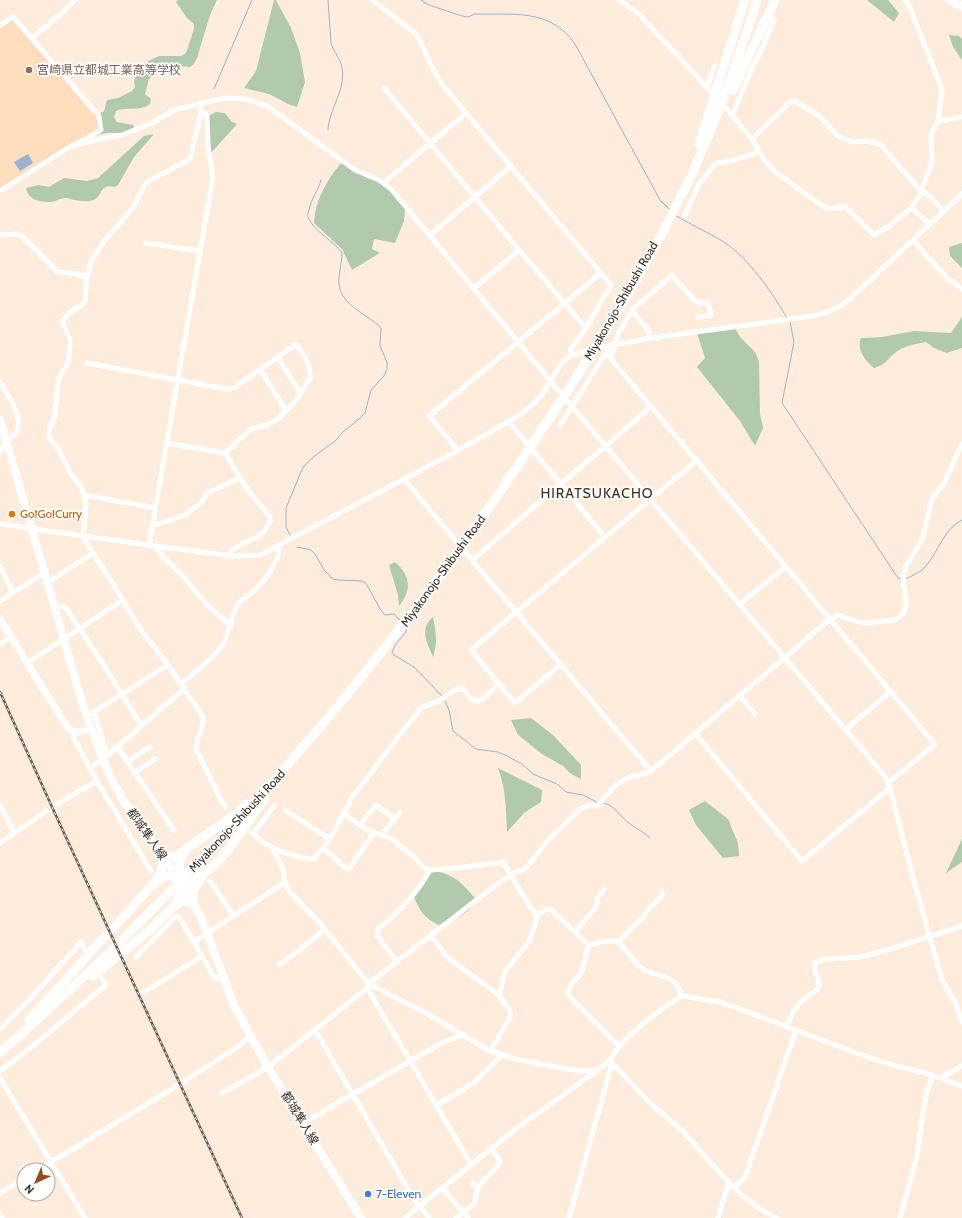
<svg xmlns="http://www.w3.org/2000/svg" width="962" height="1218" font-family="Cabin,'Noto Sans JP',sans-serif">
  <rect width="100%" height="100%" fill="#feeddd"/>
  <path fill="#fedebd" d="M12,18L97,114L101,129L97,132L77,140L0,188V26Z"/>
  <path fill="#b1c9ad" d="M178,0H217L210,15L197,58L194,64L190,67L170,65L162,68L149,79L145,94L151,99L150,104C139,112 128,106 116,111L114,117L117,122L133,125L134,127C125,136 118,132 107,133C101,133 94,137 88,138L100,133L99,114L104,111L107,100L118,98L132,91L135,87L134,81L141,66L148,61L159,56H181L186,53L194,29V24L187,18L176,2Z
    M274,0H276L291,28L300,53L305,82L297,107L288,104L269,94L244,88L256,71Z
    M867,0H888L899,13L894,22Z
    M949,35L959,36L962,39V60L953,47Z
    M216,112L225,113L231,121L237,124L211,153L208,116Z
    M154,134L134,157L118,185L115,187C99,183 103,197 93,200C89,202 79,201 75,200C72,200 69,198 66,198C60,198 55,202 50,202C40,202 28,200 26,188L39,185L49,187L64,178L87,181L98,178L144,136Z
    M341,163L360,174L382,184L391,192L405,209L404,221L395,243L374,239L372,249L380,253L352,270L342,249L314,223C315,200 327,180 341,163Z
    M962,243V268L950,256L949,247Z
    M962,317V348L947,353L934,348L926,342C916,344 903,346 895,353C886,360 887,364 874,368C865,361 856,349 861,338L882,337L914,331L951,333Z
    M735,328L740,337L755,352L759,361L760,414L763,428L755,446L740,421L697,367L705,358L697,333Z
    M395,562C411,576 412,590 399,606L398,595L389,565Z
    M433,617C436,631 438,643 433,657C427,643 419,629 433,617Z
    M531,718L553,735L581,765V779L571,774L563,766L542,754L518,735L511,720Z
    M498,768L542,790L541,802L524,813L507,832C506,811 506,788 498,768Z
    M705,801L728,819L738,843L739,856L723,858L696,825L689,810Z
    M962,839V862L946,873Z
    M437,871C458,877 461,883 476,899C470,914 454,920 439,925C424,918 420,911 414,897L431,872Z"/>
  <path fill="#99b2cf" d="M28,154L33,163L20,171L14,162Z"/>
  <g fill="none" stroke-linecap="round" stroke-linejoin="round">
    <path stroke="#99b2cf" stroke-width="1" d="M328,0L331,43C333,51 341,59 342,68C346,90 329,109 328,130
      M421,0L429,5L462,16L468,17L475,14C513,15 550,8 575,44L660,200L670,210
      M214,89L252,0
      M675,215C691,225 708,232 724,242C749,259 772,292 787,318
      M790,322L794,342L782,403L898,578L902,579
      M290,535L286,527V508L301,472L304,466L312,458L335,441L344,431L358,420L365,413L371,390L384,376L387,369V362L380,346L381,328C368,314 341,306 339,284C338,274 342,264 342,253C334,241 314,231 309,219C307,216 308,213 309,210C311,199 318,191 321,180
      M297,547L311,550L315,554L324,570L333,579L338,580L363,581L367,585L380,609L385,615L394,614L400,620
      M905,579C912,576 921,572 926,566C938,552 944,529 962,520
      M406,628V632L396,644L392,652L394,655L414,667L442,696
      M445,701L449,710L453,731L476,749L498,752L507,756L522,764L533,774L557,784L566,792L583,795L597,802
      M604,803C616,806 620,817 630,824C637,829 644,832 650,838"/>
    <path stroke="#fff" stroke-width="5" d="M372,0L415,33L419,39L434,71L444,87L601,273L429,416L458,450
      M619,0L638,13L715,96
      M905,0L909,5L942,89L938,121
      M0,25L13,17L15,19L97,114L99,116L101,130L79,143
      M32,38L61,14L75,0
      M707,87L715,65
      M384,88L519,250L586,328
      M721,102L752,139L765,161L778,174L824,207C832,211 838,206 846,207L871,232L875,235L888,227L911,208L920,195L932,162L931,141L932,132L938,121L962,117
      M200,103L201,113L190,159L149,181L145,184L133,208L105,240L91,262L87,277L85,301L82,305L70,312L63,320V325L70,339V347L68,362L59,378L58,383L55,415L49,431V438L58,448L71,474L81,487L86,504L83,537L123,600L136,623L168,665L203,717C204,728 196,738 196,749L221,800L226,807
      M732,116L751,70L763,47L774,19
      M752,139L791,101H795L818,115L838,136L852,142L867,141L880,144L918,188L932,198L943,211
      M385,184L388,179L466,113
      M0,191L71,146L78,144L122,135L152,123L174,110L225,98L245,99L267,106L355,170L379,180L391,189L553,384L884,775L890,788L915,885L938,966L942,980L955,1002L962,1022
      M911,208L930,224
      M684,217L699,184L716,163L731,161L758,152
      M0,235L17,234L22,236L58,272L77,274L87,277
      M430,235L511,166
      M913,240L947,278L962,289
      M146,243L200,251
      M473,289L519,250
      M632,310L647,329L652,338
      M610,345L606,353L934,743V745L888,783
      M570,356L571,349L586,328L611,285L601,273
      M278,357L300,393
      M611,358L618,334L632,310L672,275L694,300L700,303L708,302L711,315L698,317
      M87,363L226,389L234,388L296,344C304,354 311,365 310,378L297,399L278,419L267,425L251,429L225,453L166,443
      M260,369L286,411
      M0,382C8,396 25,417 16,433C13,437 10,438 7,441C4,444 2,449 0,452
      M509,422L605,537
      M560,425L606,353
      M225,453L247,489L271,518C265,543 236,540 229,555
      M404,479L472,560
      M84,495L155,508
      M0,524L155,546L233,556L260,555L457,451L518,416L531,406L542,395L561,364L570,356L591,349L652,338L813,316C826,313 838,308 850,299L962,194
      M152,526L185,515L202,502L207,493L240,478
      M149,545L213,177L208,146L207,116L206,114L201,113
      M155,546L165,559L182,575L207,605L231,626
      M0,566L13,593
      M47,583L93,553
      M0,601L44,573
      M740,604L786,566
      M55,608L62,606L66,608L103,664L141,725
      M0,644L11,637
      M27,663L123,600
      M560,665L515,703L471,650L697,460
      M181,684C193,674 216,656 223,644C230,632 230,617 237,606C240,599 249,595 255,590C265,580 281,560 279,545
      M740,696L755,714
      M94,712L107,754
      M87,716L168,665
      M846,729L891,691
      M695,733L802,861L890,788
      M117,746L174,830
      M127,762L150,747
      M90,768L103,759L185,688
      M651,771L472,560L652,406
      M134,773L155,759
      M97,781L151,871
      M0,805L14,833
      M285,810L330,839
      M344,814L366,829L392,839L414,857L423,867L430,870L457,868L503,862L530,907L537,915L536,921L529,942L505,971L499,995C502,1003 511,1007 511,1016L490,1051
      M360,825L376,805L395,819
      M251,832C264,845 277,851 295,856C301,857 308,859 314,859L330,839L353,796L420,709C426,704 430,704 437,702C446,699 455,684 465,690C475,713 487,695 498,684
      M253,834L274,806
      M382,835L400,812
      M0,843L52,807L97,781L74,739V733
      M323,848L347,869H349L374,832
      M273,849L283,870L285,882L289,891L317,920L369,984L426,1013L490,1051L516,1059L540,1064L580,1071L596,1070
      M210,881L233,915
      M537,915L547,909L551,910L589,945C596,944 610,938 617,942C624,945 633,961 640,967C654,979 677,971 681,996
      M575,932L596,907L598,897L604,889
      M431,936L448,958L499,995
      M618,942L643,917L649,909L662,896V892
      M589,945L581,973L572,983L567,993L570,997L619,1046
      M136,957L175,917L177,916L180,918L194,942
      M397,962L377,935L378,929C399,912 417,894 430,870
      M280,964L297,952L324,930
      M224,977L218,978L213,976L194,942L285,882
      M367,988L471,1164
      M141,994L202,956
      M787,1027C792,1012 795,1006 808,996C811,994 816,992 818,989C823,981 810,970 816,962C833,956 850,960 868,955C899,947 931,936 962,926
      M0,1029L29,1000L81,942L86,951
      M314,1031L318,1035L412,1196L429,1218
      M610,1061C622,1073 633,1085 644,1097C658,1111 674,1122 687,1136C715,1166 739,1201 777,1218
      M0,1071L29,1049L106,985L101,977
      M0,1078L85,1218
      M940,1078L962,1066
      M222,1093L268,1067L367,988L373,980L497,884L514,873L525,869L549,839L580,809L590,805L598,806C606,794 618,780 633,776C641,774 643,776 651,771L830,619L838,615L862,623H868L895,620L904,613L906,602L903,576L906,566L919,545L923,537L932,499L944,483L962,444
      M437,1105L475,1082L502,1055
      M303,1123L438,1045L463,1034
      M38,1170L180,1084L236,1048L251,1036
      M734,1187L744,1179L747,1172L796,1030
      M442,1188L468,1218
      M478,1189C484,1175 496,1174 500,1161L491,1148
      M0,1193L24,1179
      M0,1214L2,1218
      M405,1218L513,1131L610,1061C613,1056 616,1050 620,1046C636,1027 660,1010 681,996L721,1002L859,1054L889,1064L925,1073L962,1086
      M456,1218L474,1204L478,1189L473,1183
      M569,1218L612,1063
      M718,1218L729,1182
      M900,1218L917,1157L923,1112L927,1091L933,1075"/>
    <path stroke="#fff" stroke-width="7" d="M0,619L67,727C75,736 81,731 91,728"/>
    <path stroke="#fff" stroke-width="8" d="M0,420L82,702L91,728L103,759L110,776L123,800L179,880L200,915L234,1005L242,1020L268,1067L361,1218"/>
    <path stroke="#fff" stroke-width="9" d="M950,0L962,6
      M733,90L775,0
      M699,144L745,0
      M162,855C172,859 176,857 184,851
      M156,880C163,871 164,865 162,855
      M174,906L182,901L193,903V891L202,877
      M93,976L151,929L174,906L180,893L179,862L186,849L225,822L247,804
      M29,1020L153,884L164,877L171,875C177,877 181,883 188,883C192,882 196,879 199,877C228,858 244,825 265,799
      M0,1052C15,1040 30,1026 44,1013C107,957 165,898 222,837C339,712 445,577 539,434C596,349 653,259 695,167C720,112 739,57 757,0"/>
    <defs>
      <path id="rail" d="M0,692L52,807L242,1218"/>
    </defs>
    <use href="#rail" stroke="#65594d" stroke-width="2.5"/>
    <use href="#rail" stroke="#fff" stroke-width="1" stroke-dasharray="3" stroke-linecap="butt"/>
  </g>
  <circle fill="#8d6e63" stroke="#fff" stroke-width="1.5" cx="29" cy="70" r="4"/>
  <circle fill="#e8710a" stroke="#fff" stroke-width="1.5" cx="12" cy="514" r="4"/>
  <circle fill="#3f7fe0" stroke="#fff" stroke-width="1.5" cx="368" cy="1194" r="4"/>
  <g text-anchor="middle" stroke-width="3.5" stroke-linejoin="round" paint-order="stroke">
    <g font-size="12" fill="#785e54" stroke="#fff" text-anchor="start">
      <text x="37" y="74">宮崎県立都城工業高等学校</text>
    </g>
    <g font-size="12" fill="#362c21" stroke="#fff">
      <text transform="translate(621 301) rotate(-60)" y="4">Miyakonojo-Shibushi Road</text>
      <text transform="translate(443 571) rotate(-54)" y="4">Miyakonojo-Shibushi Road</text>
      <text transform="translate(237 821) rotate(-47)" y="4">Miyakonojo-Shibushi Road</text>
      <text transform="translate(147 834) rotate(55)" y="4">都城隼人線</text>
      <text transform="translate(300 1118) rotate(59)" y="4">都城隼人線</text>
    </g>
    <g font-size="12" fill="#c56008" stroke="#fff" text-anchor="start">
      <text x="20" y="518">Go!Go!Curry</text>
    </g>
    <g font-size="12" fill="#366cbe" stroke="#fff" text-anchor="start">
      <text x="376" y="1198">7-Eleven</text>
    </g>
    <g font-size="14" letter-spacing="1" fill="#362c21" stroke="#fff">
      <text x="597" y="498">HIRATSUKACHO</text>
    </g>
  </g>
  <g transform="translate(36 1182) rotate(224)"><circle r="19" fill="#ffffff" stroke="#afaba6"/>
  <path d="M0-3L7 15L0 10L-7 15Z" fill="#914b23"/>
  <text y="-6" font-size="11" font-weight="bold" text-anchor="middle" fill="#362c21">N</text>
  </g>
</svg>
